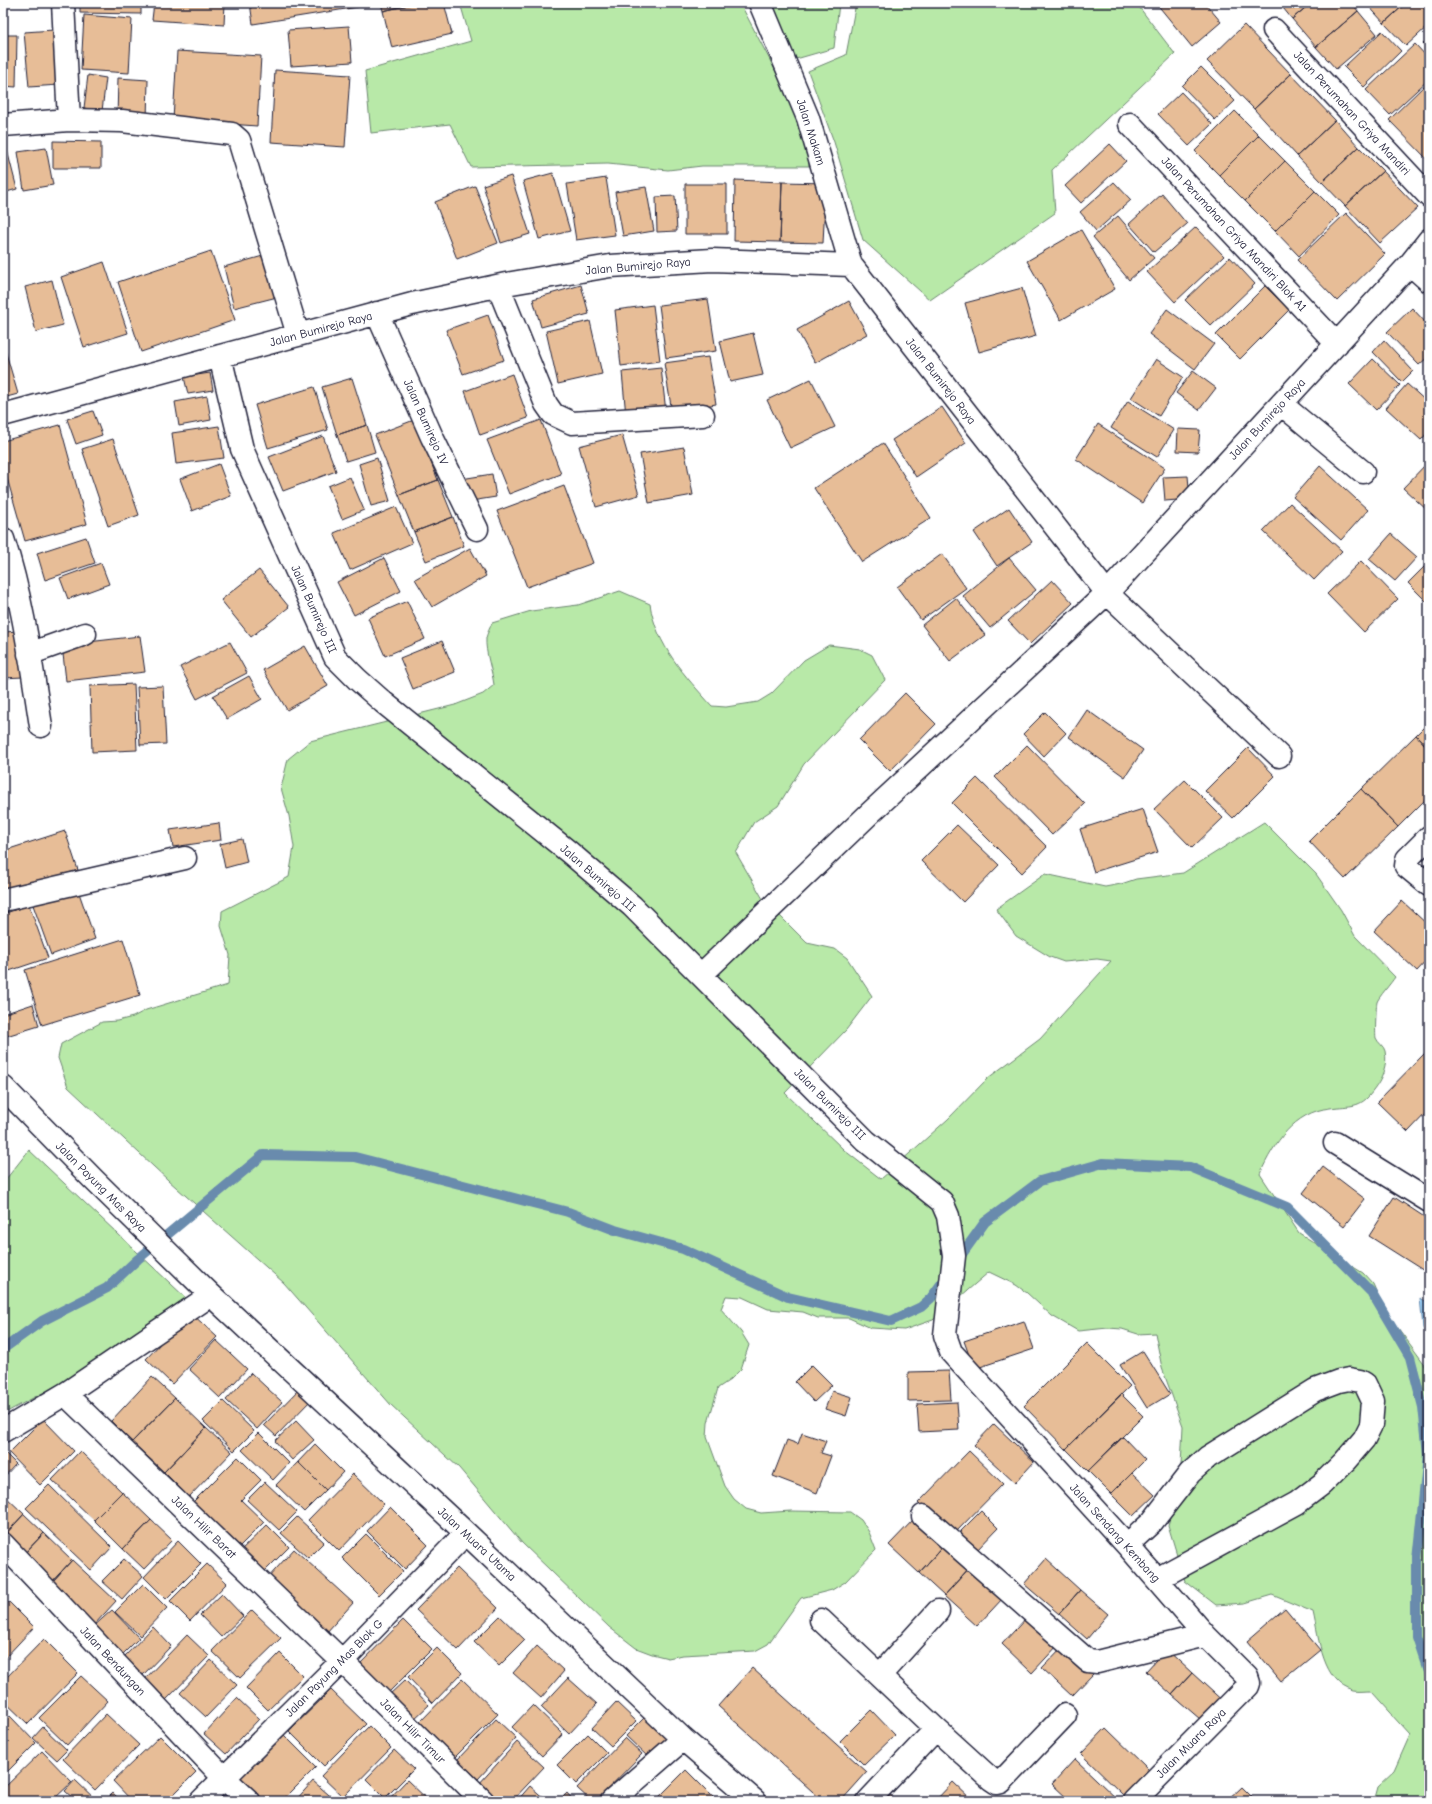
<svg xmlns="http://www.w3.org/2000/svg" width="1432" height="1804" font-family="'Comic Neue',sans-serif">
  <rect width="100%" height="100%" fill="#fff"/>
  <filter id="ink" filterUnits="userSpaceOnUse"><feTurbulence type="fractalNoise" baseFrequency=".025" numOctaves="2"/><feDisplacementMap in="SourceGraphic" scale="8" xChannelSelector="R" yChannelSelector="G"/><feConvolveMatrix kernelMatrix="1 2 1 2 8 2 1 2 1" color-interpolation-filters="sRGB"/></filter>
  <g filter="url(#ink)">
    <path fill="#b8e9a8" stroke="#6d8672" d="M460,3H740L806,129L809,166H702L668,170L608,164L471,167L450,124L371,133L365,71L471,41Z
      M769,3H839L834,48L796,59Z
      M856,3H1136L1175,54L1052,170L1055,213L930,300L863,240L834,142L808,71L846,55Z
      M620,591L650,604C656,645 685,676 712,706L726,707L758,702L771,694L804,660L829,645L860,649L872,655L885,680L804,764L778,806L754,822L736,853L763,899L807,943L835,949L847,958L872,996L846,1030L785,1093L844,1150L881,1179L948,1119L988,1078L1040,1039L1111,961L1097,959L1064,962L1050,957L1016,936L996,909L1045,874L1105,887L1121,884L1136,879L1183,873L1264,822L1316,874L1341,910L1355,936L1395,977C1392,982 1378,998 1377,1002C1376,1006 1375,1034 1376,1038C1378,1043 1384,1046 1385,1051C1388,1065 1382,1080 1373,1091C1360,1109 1351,1105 1330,1108C1294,1112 1274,1143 1260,1174L1299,1233L1363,1273L1373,1284L1384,1309L1426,1366L1429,1373V1801H1365L1375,1797L1378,1786L1394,1771L1410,1735L1370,1691C1365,1691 1359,1692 1354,1691C1322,1683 1319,1638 1313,1612L1272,1595L1245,1603L1216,1605L1185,1581L1168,1525L1180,1485L1183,1426L1162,1368L1155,1333L1138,1334L1122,1329L1108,1328L1078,1331L1052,1316L1027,1293L1016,1285L989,1272L933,1320L904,1330L871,1328L849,1318H818L803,1312L768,1309L742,1297L726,1296L721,1309L741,1332L749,1345L741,1369L730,1380L718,1388L708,1423L707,1437L725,1486L734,1499L746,1509L761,1513L791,1511L850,1512L861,1520L869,1532L876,1550L845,1582L832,1590L801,1598L768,1644L755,1651L683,1655L668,1658L652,1654L636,1648L609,1627L522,1543L459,1468L391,1405L284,1283L168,1180L68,1087L58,1058L61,1044L102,1022L117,1021L133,1017L146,1010L228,985L230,955L221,926L222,911L289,877L294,847L289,816L281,788L288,759L310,741L455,705L483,694L494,685C492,669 485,653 486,638C487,633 490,628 492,623L531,611L578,605Z
      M29,1150L188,1300L65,1381L3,1414V1183Z"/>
    <path fill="#99d1f9" stroke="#698bad" d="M1420,1298L1429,1303V1342L1423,1328Z"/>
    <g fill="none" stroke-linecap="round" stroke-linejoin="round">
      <path stroke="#698bad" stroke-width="10" d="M957,1261L985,1222L1040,1181L1103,1163L1190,1167L1287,1207L1372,1293L1410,1357L1423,1407L1428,1454L1417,1560V1637L1429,1673
        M3,1349L42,1321L107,1288L138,1259L263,1155L355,1157L568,1212L615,1230L683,1249L788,1297L891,1321L921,1307L931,1298L947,1276"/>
    </g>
    <path fill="#e7bd97" stroke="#22223b" d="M80,3H141V14L80,13Z
      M154,3H225L224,25L152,20Z
      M250,3H357L358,7L253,24Z
      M381,3H417L383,11Z
      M417,3H444L452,34L392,48L383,11Z
      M1156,3H1205L1221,22L1192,47Z
      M1279,3H1311L1292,19Z
      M1311,3H1352L1358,11L1316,47L1292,19Z
      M1366,3H1406L1384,23Z
      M1406,3H1429V25L1406,46L1384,23Z
      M1358,11L1377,34L1336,69L1316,47Z
      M84,15L132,19L129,73L81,70Z
      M1244,25L1291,74L1254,109L1207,61Z
      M349,26L352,62L291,66L288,30Z
      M54,30L59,85L29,87L24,32Z
      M1382,31L1401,51L1364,87L1344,67Z
      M3,35H17L16,87L3,86Z
      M1429,38V49L1423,44Z
      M1415,44L1429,59V79L1390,115L1366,90Z
      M177,51L261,56L257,126L173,120Z
      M1201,67L1235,101L1215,120L1182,86Z
      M275,70L350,75L345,147L271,142Z
      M1291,74L1335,120L1297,156L1254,109Z
      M88,75L106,78L102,111L84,108Z
      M118,78L148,80L147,120L117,119Z
      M1427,83L1429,85V161L1389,120Z
      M1181,92L1212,124L1189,146L1158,114Z
      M1235,111L1259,135L1219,175L1195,151Z
      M1335,120L1359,147L1322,182L1297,156Z
      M1259,135L1285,161L1245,201L1219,175Z
      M53,141L101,142V168H53Z
      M1110,144L1126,161L1081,203L1065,186Z
      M1359,147L1383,171L1345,206L1322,182Z
      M46,148L53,185L24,190L18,152Z
      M7,150L17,189L3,193V151Z
      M1285,161L1315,191L1275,231L1245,201Z
      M1383,171L1418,208L1380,243L1345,206Z
      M553,173L570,231L539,239L523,181Z
      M511,176L530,234L501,243L483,185Z
      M606,178L615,235L576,240L567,184Z
      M735,180L782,182L780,242L734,241Z
      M782,182L826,183L823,243L780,242Z
      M1114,182L1131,200L1096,231L1080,212Z
      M685,184H727V234H685Z
      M475,186L498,243L457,259L435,202Z
      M646,187L654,231L623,236L615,192Z
      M1315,191L1339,215L1299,256L1275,231Z
      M1162,194L1187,224L1154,252L1129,224Z
      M675,196L677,231L657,232L656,197Z
      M1346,213L1385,254L1337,301L1297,260Z
      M1118,216L1154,258L1129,280L1093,237Z
      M1196,227L1224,256L1175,302L1147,272Z
      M1081,230L1115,289L1061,320L1027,261Z
      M211,251L235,320L141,352L118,282Z
      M270,254L281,296L234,308L224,267Z
      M1230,257L1255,284L1211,326L1185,300Z
      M104,262L128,333L84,347L61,277Z
      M52,280L63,325L36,332L25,287Z
      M581,285L589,314L541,327L533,299Z
      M1265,286L1289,310L1240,359L1216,335Z
      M1022,288L1036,336L979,352L965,303Z
      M708,299L716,351L666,358L659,305Z
      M849,301L867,334L815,363L797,330Z
      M653,305L660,361L621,366L615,310Z
      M1412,308L1429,326V356L1419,365L1387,332Z
      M1167,309L1214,344L1195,369L1149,334Z
      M488,315L504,360L463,374L446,330Z
      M590,321L602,374L558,384L546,331Z
      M753,333L763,375L730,382L720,341Z
      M1384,340L1413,371L1402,382L1373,352Z
      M3,343L18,394L3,398Z
      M708,357L716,404L672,412L664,363Z
      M1156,359L1183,377L1159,416L1131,398Z
      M1373,359L1400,385L1376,410L1349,384Z
      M661,368L666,412L626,416L622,372Z
      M1193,371L1216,388L1199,410L1176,393Z
      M210,373L213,390L188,394L184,377Z
      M512,374L528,418L480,435L465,391Z
      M352,378L367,425L337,435L322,387Z
      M811,379L835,427L790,448L767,400Z
      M1407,384L1429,404V431L1421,440L1386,408Z
      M314,387L328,430L268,448L255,405Z
      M207,396L211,420L179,426L175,402Z
      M1128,401L1174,430L1157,457L1111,428Z
      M942,407L966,443L916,477L892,440Z
      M93,411L102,435L76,444L67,419Z
      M414,420L438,480L399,495L375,435Z
      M541,420L561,474L509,494L487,440Z
      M1098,424L1165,468L1142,503L1076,459Z
      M60,425L87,524L25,541L3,464V441Z
      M367,425L375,452L346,461L337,435Z
      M219,426L224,458L176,464L172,433Z
      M1178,429L1200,430L1198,452L1177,451Z
      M622,435L639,495L596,507L579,446Z
      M323,436L336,471L283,491L269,457Z
      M113,439L139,515L108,526L82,449Z
      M883,443L931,518L862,562L814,488Z
      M684,447L693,495L649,503L640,454Z
      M377,458L390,501L371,506L359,464Z
      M1429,461V512L1403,488Z
      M219,464L231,496L192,511L180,479Z
      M1320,466L1368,510L1341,540L1293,497Z
      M492,474L496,497L465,502L461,479Z
      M1188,476L1190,499L1165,501L1163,477Z
      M350,477L364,510L342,519L328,486Z
      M438,480L453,517L414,532L399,495Z
      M564,486L593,563L527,587L497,511Z
      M1290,503L1342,551L1314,580L1263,531Z
      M396,507L412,543L350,570L334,533Z
      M1009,508L1032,542L997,566L974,532Z
      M453,517L464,546L426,561L414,532Z
      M1391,534L1417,557L1395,581L1369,559Z
      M86,537L95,563L45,580L37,553Z
      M470,548L486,576L432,607L415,579Z
      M942,554L966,588L921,620L897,587Z
      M384,558L401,591L354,615L337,582Z
      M1009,558L1036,590L990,628L963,596Z
      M1361,561L1398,599L1364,632L1327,594Z
      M1429,562V604L1408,583Z
      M101,563L109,584L68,599L60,578Z
      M259,570L289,607L251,637L221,600Z
      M1052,580L1073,603L1030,644L1008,621Z
      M956,598L985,635L950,661L922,625Z
      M407,601L425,639L385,656L368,618Z
      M20,631L23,677L3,678V632Z
      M140,636L145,672L66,681L62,645Z
      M442,641L455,672L413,689L400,658Z
      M230,642L247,673L197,699L180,667Z
      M305,646L328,686L287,710L263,670Z
      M249,676L262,699L227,719L213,696Z
      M134,684L137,750L92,752L90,686Z
      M163,686L166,744L140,745L137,687Z
      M905,693L936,724L890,771L859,740Z
      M1087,710L1143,750L1125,777L1069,737Z
      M1045,712L1066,733L1044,756L1023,734Z
      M1429,722V749L1416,735Z
      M1416,735L1429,749V796L1398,827L1361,789Z
      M1027,745L1085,804L1052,835L995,777Z
      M1248,748L1275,776L1233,818L1205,791Z
      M977,778L1047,847L1022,873L952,803Z
      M1185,780L1223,818L1192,848L1154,809Z
      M1361,789L1398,827L1345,879L1309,841Z
      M1143,809L1158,852L1094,872L1080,829Z
      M219,823L221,840L173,847L170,830Z
      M957,825L999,865L963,902L921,861Z
      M65,831L78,870L3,894V851Z
      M242,839L247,862L225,868L220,844Z
      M78,890L95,939L51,955L33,905Z
      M1402,901L1429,926V958L1417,971L1374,931Z
      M29,905L48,958L3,973V914Z
      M123,939L140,995L42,1025L25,970Z
      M33,1004L39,1026L3,1037V1014Z
      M1424,1054L1429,1058V1110L1408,1132L1377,1102Z
      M1323,1167L1365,1199L1344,1226L1303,1193Z
      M1394,1197L1429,1220V1274L1369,1236Z
      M190,1312L217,1337L172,1384L146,1359Z
      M1024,1321L1034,1349L974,1369L964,1341Z
      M216,1340L247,1369L220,1398L189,1369Z
      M1087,1343L1130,1386L1066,1449L1024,1406Z
      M1143,1351L1170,1394L1147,1408L1120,1365Z
      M812,1365L832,1385L814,1402L795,1382Z
      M949,1371L951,1400L908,1401V1372Z
      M251,1373L282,1402L257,1429L226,1400Z
      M152,1377L175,1398L132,1442L111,1421Z
      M302,1386L314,1397L276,1436L264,1425Z
      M832,1391L852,1397L846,1416L825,1409Z
      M1121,1394L1143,1416L1088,1471L1066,1449Z
      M175,1398L206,1428L164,1472L132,1442Z
      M223,1401L254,1431L234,1451L203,1421Z
      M957,1402L959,1430L919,1432L917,1404Z
      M43,1419L74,1451L40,1485L9,1453Z
      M296,1421L314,1440L292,1460L275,1441Z
      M994,1424L1034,1462L1015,1483L974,1445Z
      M206,1428L232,1452L189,1497L164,1472Z
      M259,1433L289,1463L273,1480L242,1450Z
      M802,1433L826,1441L821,1453L831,1456L817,1493L773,1476L787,1440L798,1444Z
      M1123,1437L1145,1460L1111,1494L1088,1471Z
      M315,1444L343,1472L326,1490L298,1462Z
      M3,1451L16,1464L3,1478Z
      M80,1451L122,1492L94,1520L52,1480Z
      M969,1451L1003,1484L952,1536L918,1503Z
      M238,1457L261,1480L241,1500L264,1522L239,1547L192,1503Z
      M298,1462L326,1490L304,1512L276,1485Z
      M1132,1473L1155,1495L1133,1516L1111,1494Z
      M353,1474L384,1504L339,1551L308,1520Z
      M265,1482L297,1512L279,1530L247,1500Z
      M49,1485L112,1547L91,1570L26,1508Z
      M122,1492L151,1520L123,1549L94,1520Z
      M3,1494L24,1514L3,1537Z
      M390,1507L428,1545L405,1569L367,1531Z
      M981,1511L998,1528L976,1551L958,1534Z
      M24,1514L44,1533L22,1556L3,1537Z
      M297,1517L324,1542L308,1558L281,1533Z
      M916,1517L945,1544L919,1573L889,1545Z
      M151,1520L172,1540L144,1569L123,1549Z
      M267,1525L289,1547L261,1575L239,1552Z
      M44,1533L72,1560L51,1583L22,1556Z
      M366,1534L403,1571L379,1595L342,1558Z
      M178,1541L201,1564L166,1599L144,1577Z
      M945,1544L970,1567L944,1596L919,1573Z
      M294,1549L353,1603L326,1633L267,1579Z
      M124,1559L143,1576L122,1599L102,1581Z
      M1046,1559L1080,1590L1059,1614L1024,1584Z
      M72,1560L116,1601L94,1625L51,1583Z
      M207,1564L227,1583L190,1621L170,1601Z
      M970,1567L1003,1598L977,1626L944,1596Z
      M457,1568L498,1608L458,1650L416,1610Z
      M143,1584L167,1608L140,1636L115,1612Z
      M1080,1590L1108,1614L1087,1639L1059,1614Z
      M222,1594L243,1616L221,1637L200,1615Z
      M9,1602L34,1627L3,1660V1608Z
      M1285,1608L1320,1650L1281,1682L1247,1641Z
      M112,1610L139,1638L121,1656L93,1627Z
      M252,1610L281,1638L240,1678L212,1651Z
      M1029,1615L1059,1644L1032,1673L1002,1644Z
      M500,1616L525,1640L499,1666L474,1642Z
      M403,1620L432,1649L387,1694L358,1666Z
      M153,1627L171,1646L142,1676L124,1657Z
      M187,1635L209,1656L166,1700L144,1680Z
      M44,1639L78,1673L28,1724L3,1700V1681Z
      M537,1646L564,1671L541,1698L513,1673Z
      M1063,1646L1093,1674L1072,1696L1042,1668Z
      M437,1648L462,1673L433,1703L408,1677Z
      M1166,1649L1192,1673L1172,1695L1146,1671Z
      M280,1653L303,1676L268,1710L246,1688Z
      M211,1660L237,1685L206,1717L180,1693Z
      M752,1668L867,1772L841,1801H823L718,1706Z
      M1192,1673L1226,1704L1207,1725L1172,1695Z
      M81,1676L108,1701L67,1745L39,1718Z
      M568,1678L597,1704L569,1734L541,1707Z
      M462,1679L498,1714L453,1759L417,1725Z
      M405,1680L429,1705L413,1720L389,1695Z
      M331,1690L366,1724L324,1766L289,1731Z
      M237,1698L259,1719L226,1754L204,1734Z
      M616,1702L636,1721L611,1746L592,1728Z
      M533,1705L563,1734L542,1756L512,1727Z
      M871,1710L895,1735L864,1765L840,1741Z
      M106,1714L139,1745L95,1790L63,1759Z
      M10,1716L36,1743L3,1776V1723Z
      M645,1717L667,1737L648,1757L626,1736Z
      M496,1719L516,1738L478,1779L457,1760Z
      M369,1726L391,1748L343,1797L321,1776Z
      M43,1727L67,1750L57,1760L33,1738Z
      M1106,1728L1149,1770L1124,1796L1081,1754Z
      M283,1734L316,1767L282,1801H262L239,1778Z
      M588,1734L607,1753L576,1784L557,1765Z
      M160,1736L196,1772L167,1801H132L113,1781Z
      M625,1738L642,1754L596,1801H591L577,1788Z
      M517,1742L544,1767L512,1801H496L478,1785Z
      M394,1750L414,1769L385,1798L366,1779Z
      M42,1751L72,1782L52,1801H11L3,1793V1789Z
      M1075,1759L1119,1801H1070L1052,1784Z
      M686,1770L717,1801H655Z
      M75,1780L97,1801H76L65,1791Z
      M407,1780L429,1801H387Z
      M313,1781L336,1801H295Z
      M953,1782L973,1801H935Z
      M530,1786L547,1801H517Z
      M1241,1787L1255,1801H1226Z
      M113,1793L121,1801H105Z
      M567,1793L574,1801H559Z
      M888,1793L897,1801H880Z
      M441,1795L447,1801H435Z"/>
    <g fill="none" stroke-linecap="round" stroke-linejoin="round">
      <defs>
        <path id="minor" d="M63,3L69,120
          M760,3L808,118L851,265
          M1274,30L1429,196
          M1130,124L1337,344
          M3,125L69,120L122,121L232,134L239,140L298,335
          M1410,264L1429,240
          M498,286L546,404L553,414L572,423L703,415
          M377,313L432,437L477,529
          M220,356L242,449L335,657L357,679L383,702L569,852L632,906L866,1141L942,1202L948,1216L954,1256L945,1335L951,1352L1127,1545L1205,1635L1247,1677L1249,1683L1248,1686L1134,1801
          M1281,404L1363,472
          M3,415L412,304L506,284L610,266L712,260L851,265L1107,593L1410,264L1429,281
          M3,539C23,600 31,663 41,726
          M29,654L85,634
          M1429,837L1407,859L1406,866L1429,885
          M3,900L185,858
          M701,975L868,815L1107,593L1279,756
          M3,1087L93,1179L211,1295L466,1533L683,1739L755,1801
          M1335,1143L1429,1201
          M65,1394L342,1661L483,1801
          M3,1431L65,1394L211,1295
          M923,1516L1088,1661L1097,1662L1205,1635
          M3,1544L224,1778L249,1801
          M1127,1545L1152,1522L1190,1473L1208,1457L1315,1390L1339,1381L1349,1379L1360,1381L1365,1384L1373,1401L1371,1425L1364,1439L1345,1461L1322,1484L1297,1503L1157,1579
          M821,1620L936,1729
          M880,1675L938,1611
          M201,1801L342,1661L466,1533
          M612,1801L683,1739
          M868,1801L936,1729L991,1779L997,1783L1001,1782L1065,1715"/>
      </defs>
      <use href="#minor" stroke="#22223b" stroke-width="25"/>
      <use href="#minor" stroke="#fff" stroke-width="22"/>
    </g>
  </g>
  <g text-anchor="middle" stroke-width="3" stroke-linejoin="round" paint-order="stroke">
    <g font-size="12" fill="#22223b" stroke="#fff">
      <text transform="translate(1352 113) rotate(47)" y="4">Jalan Perumahan Griya Mandiri</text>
      <text transform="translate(811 132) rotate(72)" y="4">Jalan Makam</text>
      <text transform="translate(1234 234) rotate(47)" y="4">Jalan Perumahan Griya Mandiri Blok A1</text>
      <text transform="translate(638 266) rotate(-5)" y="4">Jalan Bumirejo Raya</text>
      <text transform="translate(321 329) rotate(-15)" y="4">Jalan Bumirejo Raya</text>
      <text transform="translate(941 381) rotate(52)" y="4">Jalan Bumirejo Raya</text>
      <text transform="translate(1267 419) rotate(-47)" y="4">Jalan Bumirejo Raya</text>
      <text transform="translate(426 422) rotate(66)" y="4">Jalan Bumirejo IV</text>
      <text transform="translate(314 609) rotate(66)" y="4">Jalan Bumirejo III</text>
      <text transform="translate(598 878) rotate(41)" y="4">Jalan Bumirejo III</text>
      <text transform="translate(830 1104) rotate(45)" y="4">Jalan Bumirejo III</text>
      <text transform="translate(101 1187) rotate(45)" y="4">Jalan Payung Mas Raya</text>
      <text transform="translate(204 1527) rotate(44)" y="4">Jalan Hilir Barat</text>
      <text transform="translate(1115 1533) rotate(48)" y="4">Jalan Sendang Kembang</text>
      <text transform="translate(477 1544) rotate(43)" y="4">Jalan Muara Utama</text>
      <text transform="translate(113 1661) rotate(47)" y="4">Jalan Bendungan</text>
      <text transform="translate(334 1668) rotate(-45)" y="4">Jalan Payung Mas Blok G</text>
      <text transform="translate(413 1731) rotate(45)" y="4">Jalan Hilir Timur</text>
      <text transform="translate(1191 1743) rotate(-45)" y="4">Jalan Muara Raya</text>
    </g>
  </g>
  <rect width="1432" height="1804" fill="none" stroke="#fff" stroke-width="16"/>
  <rect x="8" y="8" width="1416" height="1788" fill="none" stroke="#22223b" stroke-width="1.5" filter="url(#ink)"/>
</svg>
